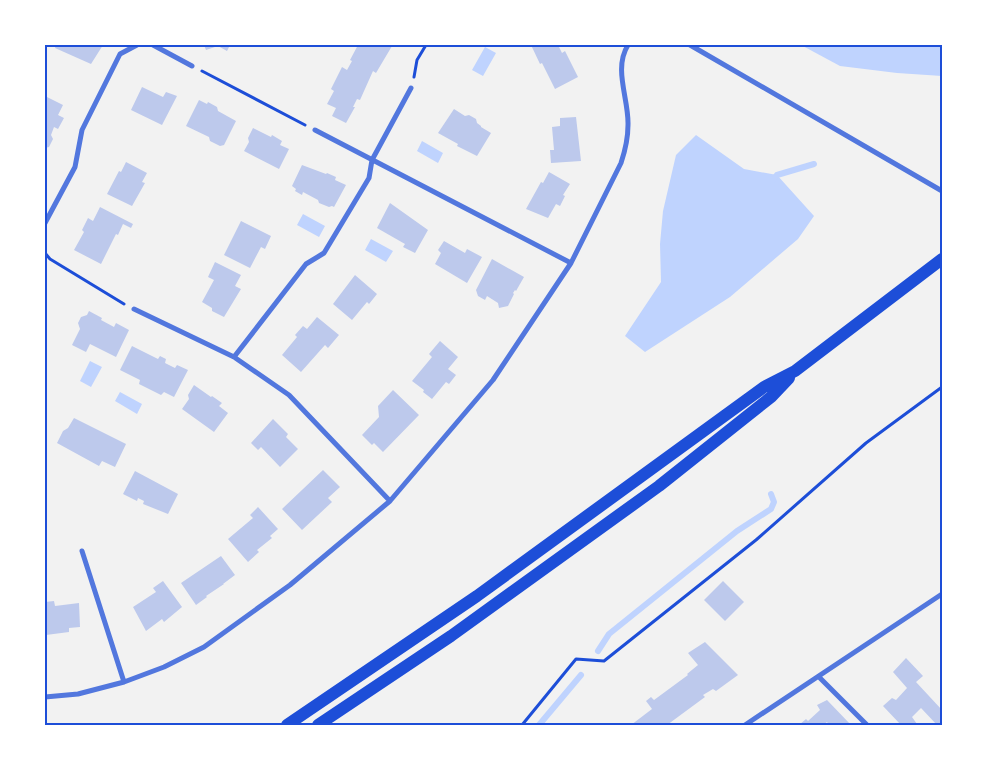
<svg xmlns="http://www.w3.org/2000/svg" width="987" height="770" font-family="'Varela Round',sans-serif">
  <rect width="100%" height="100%" fill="#f2f2f2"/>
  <path fill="#bfd3fe" d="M801,45H942V76L897,73L840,66Z
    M485,47L496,53L483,76L472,70Z
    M696,135L744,169L777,175L814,216L798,239L730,297L645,352L625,336L661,282L660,244L663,211L676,155Z
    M422,141L443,153L438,163L417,151Z
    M303,214L325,226L319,237L297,225Z
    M371,239L393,251L386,262L365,250Z
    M90,361L102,367L91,387L80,381Z
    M120,392L142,404L137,414L115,401Z"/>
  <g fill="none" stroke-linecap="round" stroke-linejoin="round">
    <path stroke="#bfd3fe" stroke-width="6" d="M772,181L777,175L814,164
      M598,651L609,634L737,531L771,509L774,502L771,494
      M539,725L581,675"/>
  </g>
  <path fill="#bdc9ec" d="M56,45H103L91,64L55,48Z
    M204,45H230L227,51L218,46L206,50Z
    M358,45L392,46L376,73L373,71L360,100L357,99L353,107H355L346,123L332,116L336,108L327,104L334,91L331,89L342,67L347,70L352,61L350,60Z
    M531,45H558L562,53L565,51L578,77L555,89L542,63L540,64Z
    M142,87L163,97L166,92L177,96L162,125L131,110Z
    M45,96L63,105L58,115L64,118L58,129L54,127L51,135L53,139L49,147L45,148Z
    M199,100L207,104L208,102L217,107L218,111L236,121L224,145L220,146L210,141L209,137L186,126Z
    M454,109L465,116L469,115L476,119L477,123L481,126V127L491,133L477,156L457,146L458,144L438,133Z
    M576,117L581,161L551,163L550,150H554L552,127L560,126V118Z
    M253,128L271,137L272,135L282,141L280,145L289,149L279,169L244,151L249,142L248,138Z
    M126,162L147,173L142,182L145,183L132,206L107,194L119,171L121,172Z
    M302,165L326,174L327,173L336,177L335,180L346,185L334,207L332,206L329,207L319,203L318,200L303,192L302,195L295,191L296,189L292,186Z
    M549,172L570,184L563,195L565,196L560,206L556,204L548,218L526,209L541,182L543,183Z
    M390,203L428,230L415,253L403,247L405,244L377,228Z
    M100,207L133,224L131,228L123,224L118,235L116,234L101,264L74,250L84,232L82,230L88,218L93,221Z
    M241,221L271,236L265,249L261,247L250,268L224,255Z
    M444,241L465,253L467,249L482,257L467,283L435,264L441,253L438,250Z
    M492,259L524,277L516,291L515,290L513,293L514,294L508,306L499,308L498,303L487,296L485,300L478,296L476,290Z
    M215,262L241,275L235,286L241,289L224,317L212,311V308L202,302L214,280L208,277Z
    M355,275L377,294L369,304L367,302L352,320L333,304Z
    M89,311L102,318L101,320L114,327L116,323L129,330L116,357L90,344L86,352L72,345L80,329L78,323L81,317L87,315Z
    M317,317L339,335L328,348L325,345L301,372L282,355L297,337L295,335L303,326L307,329Z
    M440,341L458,357L448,369L456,375L449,384L446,382L432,399L423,392L424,390L412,381L432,357L429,354Z
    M132,346L158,359L160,356L166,359L165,363L175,368L177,365L188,370L174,397L164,392L161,395L139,384L140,380L120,370Z
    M194,385L211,397L212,396L222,403L219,406L228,413L214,432L182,409L189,399L188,395Z
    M393,390L419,415L383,452L374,443L372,445L362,435L379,417L378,406Z
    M74,418L126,444L115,467L102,461L99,466L57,443L63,431L68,428Z
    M273,419L288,434L286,437L298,449L280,467L261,447L258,450L251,443Z
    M323,470L340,487L328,498L332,502L302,530L282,509Z
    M135,471L178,494L168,514L143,504L144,501L138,498L137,501L123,494Z
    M258,507L278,529L270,536L272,538L257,550L259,552L248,562L228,539L253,518L250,515Z
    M221,556L235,575L223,584H224L206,596L207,597L196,605L181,583Z
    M163,581L182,607L164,622L162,619L146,631L133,607L156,592L153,588Z
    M723,581L744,602L725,621L704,600Z
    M54,601L55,606L79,603L80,627L69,628V632L46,635L45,602Z
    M705,642L738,675L716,691L713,689L703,695L705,697L667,725H631L652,709L646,701L651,697L654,700L688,675L687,674L698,665L688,653Z
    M906,658L923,676L916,682L942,710V725H937L921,708L912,717L917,724L916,725H901L883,706L892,698L896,700L907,688L893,672Z
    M827,700L851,725H829L827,722L823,725H799L806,719L808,721L820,710L817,705Z"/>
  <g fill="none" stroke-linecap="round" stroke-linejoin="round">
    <path stroke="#1d4ed8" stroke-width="3" d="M202,71L305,125
      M414,77L417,60L426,45
      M45,253L50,259L124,304
      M522,725L576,659L604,661L756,540L866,443L942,387"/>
    <path stroke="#5277de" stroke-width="5" d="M153,45L192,66
      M690,45L942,191
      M315,130L571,263
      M45,223L75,167L82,130L120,54L137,45
      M134,309L234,357L289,395L390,501
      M234,357L306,264L324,253L369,178L372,160L411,88
      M82,551L124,682
      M819,677L867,725
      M45,697L78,694L124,682L164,667L204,647L290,585L390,501L493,380L571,263L621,163C625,151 628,138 628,125C629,99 613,69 628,45
      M745,725L942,594"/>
    <path stroke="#1d4ed8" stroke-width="12" d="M287,725L477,596L764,387L795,371L942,259
      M318,725L451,636L659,486L771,397L789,378"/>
  </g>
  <rect width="987" height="770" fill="none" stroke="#ffffff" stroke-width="92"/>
  <rect x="46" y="46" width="895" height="678" fill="none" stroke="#1d4ed8" stroke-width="2"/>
</svg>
